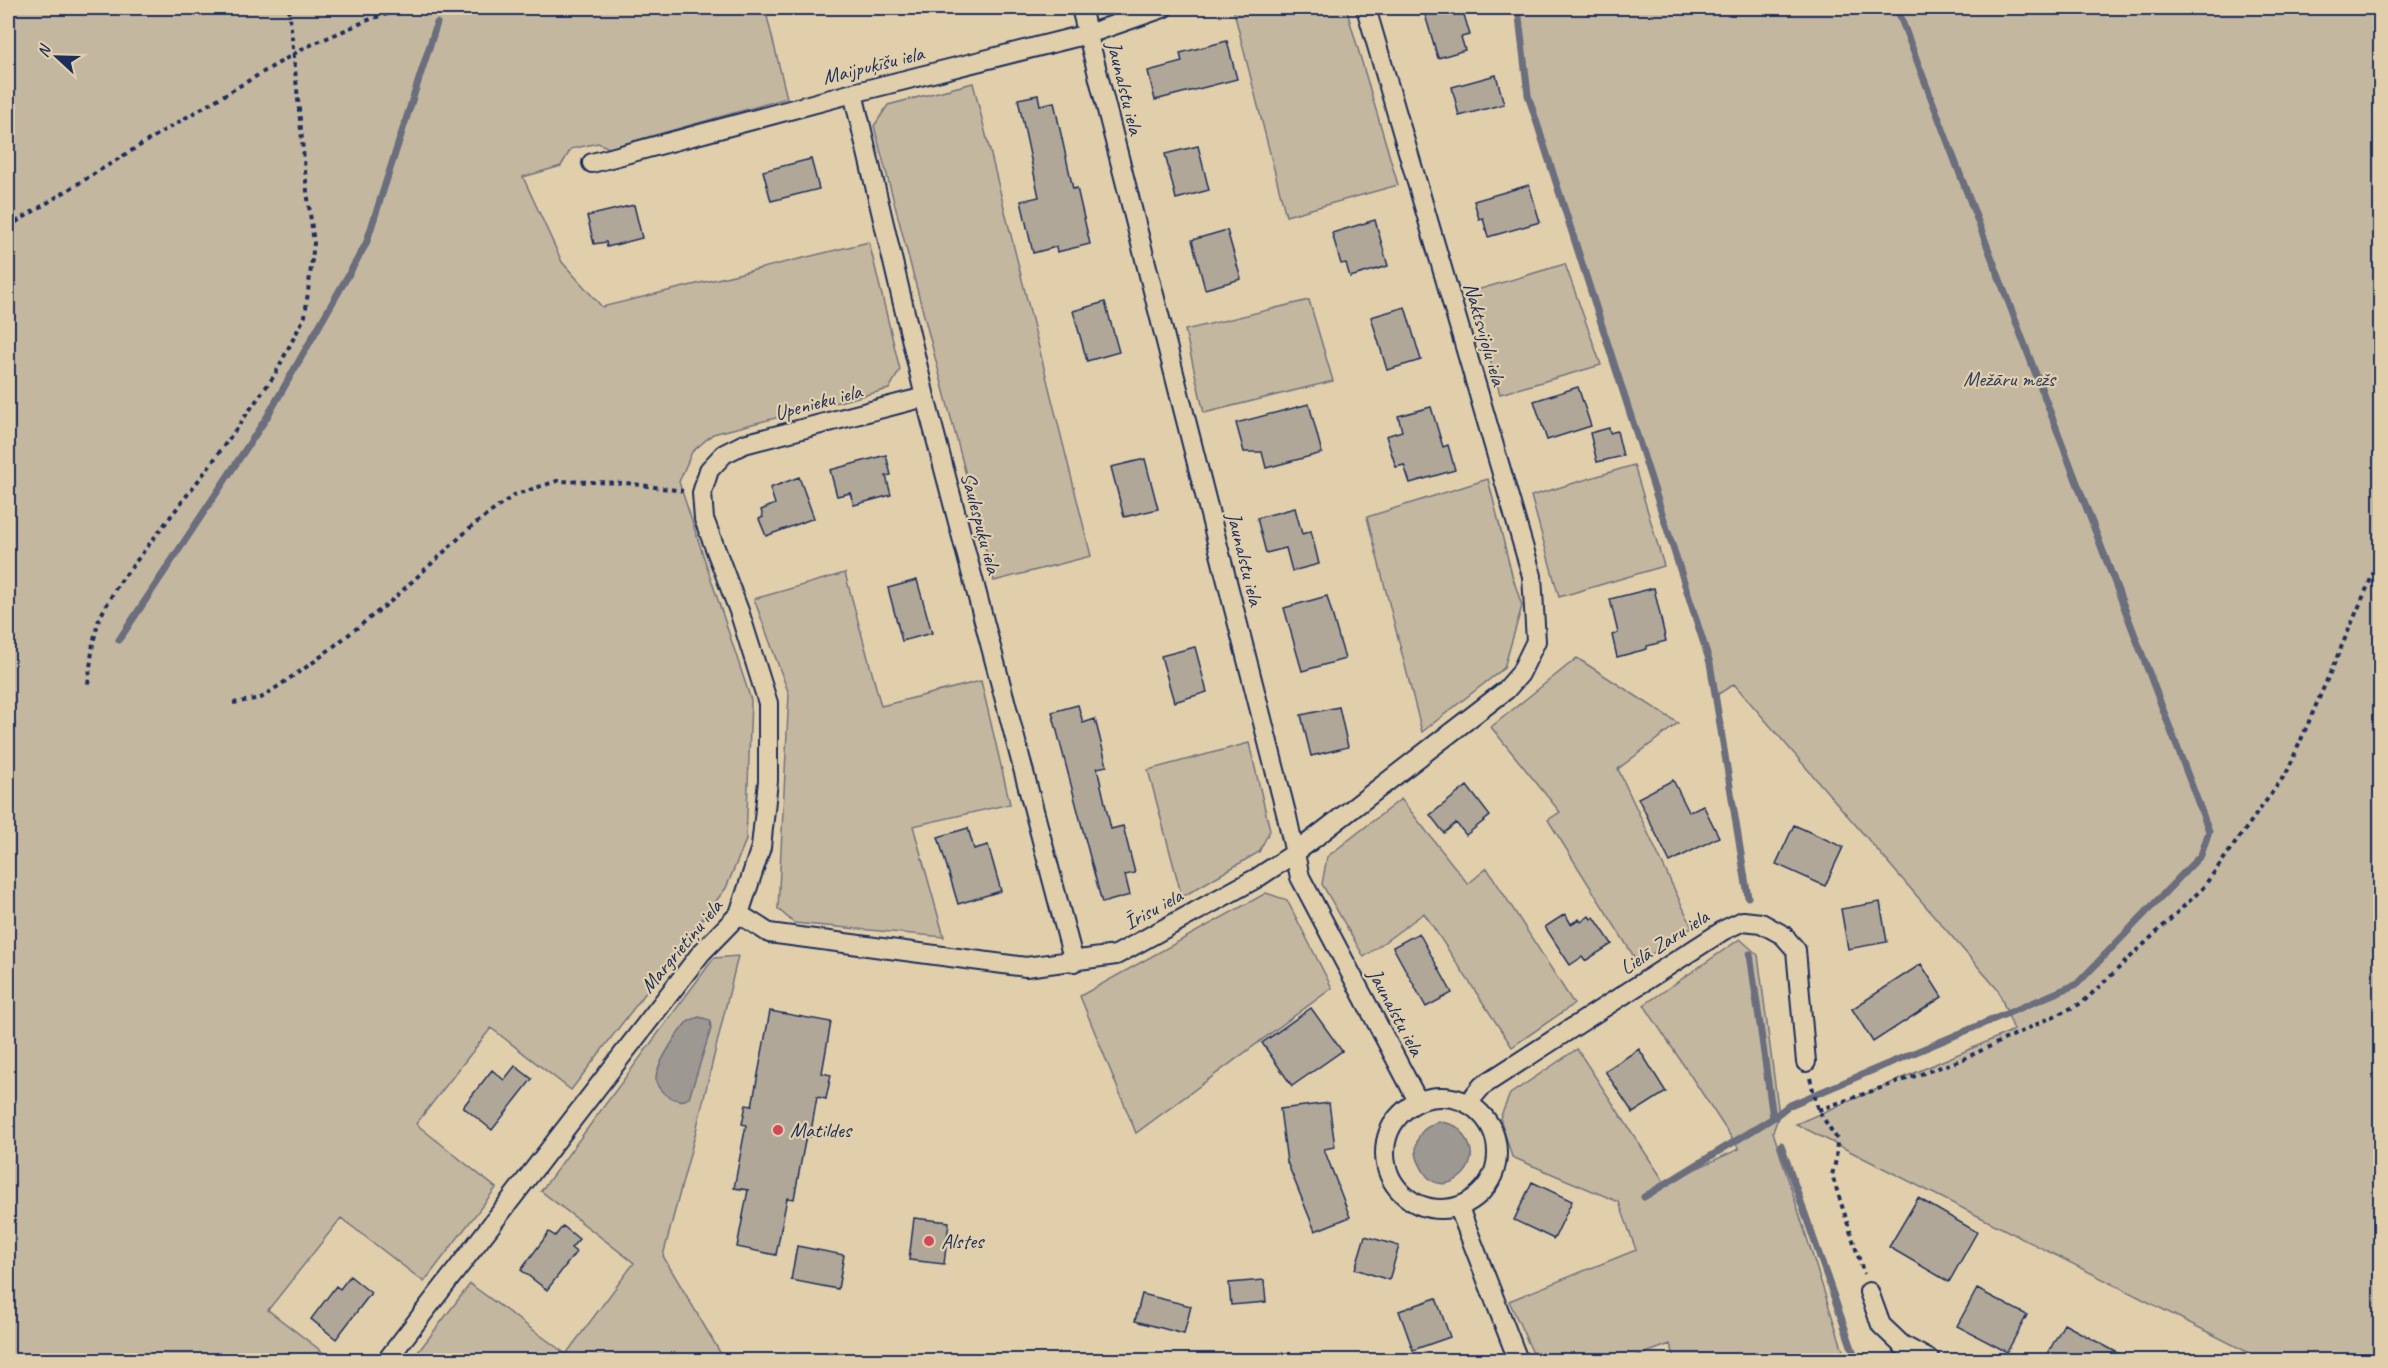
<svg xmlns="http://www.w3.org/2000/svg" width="2388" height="1368" font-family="Caveat,sans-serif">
  <rect width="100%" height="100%" fill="#e1cfac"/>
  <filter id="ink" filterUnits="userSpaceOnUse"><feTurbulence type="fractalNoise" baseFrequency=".0167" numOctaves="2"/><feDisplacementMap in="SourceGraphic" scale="12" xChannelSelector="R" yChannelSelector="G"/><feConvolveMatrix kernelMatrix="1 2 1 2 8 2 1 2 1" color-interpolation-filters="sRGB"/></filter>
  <g filter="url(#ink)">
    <path fill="#c4b7a0" stroke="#70737f" stroke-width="1.5" d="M8,8H765L787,98L609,148L598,143L571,149L561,166L523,177L562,262L602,307L869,242L900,370L889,389L713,434L692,452L679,482L751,700L746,840L726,888L571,1090L491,1028L416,1124L496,1188L424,1282L341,1218L268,1310L333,1360H8Z
      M1233,8H1346L1398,185L1286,216Z
      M1518,8H2380V1360H2263L1796,1124L2014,1030L1998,990L1734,684L1717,695L1710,663L1528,95Z
      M973,83L1091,556L994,581L874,126L888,105Z
      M1565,264L1601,365L1500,394L1470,292Z
      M1309,300L1333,381L1204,413L1185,330Z
      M1634,465L1664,566L1559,597L1531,496Z
      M1488,479L1512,575L1522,606L1504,668L1422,732L1367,517Z
      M845,573L881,706L981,681L1010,804L913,826L944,937L794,923L778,909L789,694L754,599Z
      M1577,658L1678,723L1618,769L1692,927L1638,963L1548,820L1560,812L1491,727Z
      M1249,743L1270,830L1259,852L1182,897L1148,770Z
      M1401,799L1468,884L1487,868L1574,1004L1512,1047L1424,913L1364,957L1322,884L1327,857Z
      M1266,893L1287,900L1332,988L1136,1133L1080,996Z
      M1740,939L1758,955L1779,1115L1773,1132L1846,1360H1676L1670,1344L1627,1360H1536L1509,1301L1636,1250L1619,1202L1512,1157L1500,1118L1510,1094L1577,1049L1665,1183L1739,1149L1644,1005Z
      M738,956L695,1135L663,1256L721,1354L764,1360H412L470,1284L566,1354L634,1263L541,1191L714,958Z"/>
    <path fill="#9e9892" stroke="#6a6e7d" stroke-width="1.5" d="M699,1017L710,1020L711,1029L689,1098C677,1107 654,1090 656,1077C657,1064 678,1032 686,1023C690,1020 694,1019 699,1017Z
      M1439,1121C1444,1123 1452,1124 1457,1127C1460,1129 1463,1135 1465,1138C1488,1168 1441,1202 1424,1172C1420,1165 1416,1159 1416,1151C1416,1133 1424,1128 1439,1121Z"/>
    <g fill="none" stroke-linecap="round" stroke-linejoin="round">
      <path stroke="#6a6e7d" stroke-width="7" d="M1518,8L1528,95L1710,663L1748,897
        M119,640L267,417L366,244L437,23
        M1750,954L1773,1118
        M1781,1145L1856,1360
        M1644,1197L1773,1118L1788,1106L2077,984L2201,855L2209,831L1897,8"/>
    </g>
    <path fill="#b0a798" stroke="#1b2f5e" stroke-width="1.5" d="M1423,8H1462L1470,35L1461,37L1465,50L1438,58Z
      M1227,41L1237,79L1155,100L1148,71L1182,62L1180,53Z
      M1496,75L1504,104L1459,116L1452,87Z
      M1038,95L1040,105L1054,102L1073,189L1077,188L1090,244L1057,252L1056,247L1033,253L1021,201L1039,197L1018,99Z
      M1198,146L1209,190L1176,199L1165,154Z
      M811,159L819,189L771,201L763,171Z
      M1529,185L1540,222L1488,237L1483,218L1479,219L1474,201Z
      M634,205L642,238L607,247L606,242L594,244L587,216Z
      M1375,220L1388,266L1350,277L1346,263L1341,264L1332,233Z
      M1227,230L1241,279L1205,289L1192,240Z
      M1105,302L1119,352L1087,361L1073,311Z
      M1405,307L1421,360L1387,370L1371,317Z
      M1578,387L1591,426L1547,440L1534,401Z
      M1309,404L1322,453L1266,468L1262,452H1244L1236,423Z
      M1431,407L1443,447L1448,445L1455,470L1410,483L1404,465L1396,467L1386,436L1402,431L1398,416Z
      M1609,428L1610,433L1617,431L1623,456L1597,462L1590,433Z
      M886,455L891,475L886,476L891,495L854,505L850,493L837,496L830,470Z
      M1145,459L1158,509L1124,517L1111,467Z
      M799,477L814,518L766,536L759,519L763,517L761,510L775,504L770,488Z
      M1295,508L1302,534L1311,531L1319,564L1292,571L1286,548L1266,553L1257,518Z
      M917,580L932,633L902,641L888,588Z
      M1654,588L1666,641L1647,646V649L1617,657L1612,635L1618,633L1610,599Z
      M1327,596L1345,659L1302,671L1284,608Z
      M1195,647L1207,692L1174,702L1161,656Z
      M1078,705L1083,723L1095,719L1107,766L1097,768L1111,829L1123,826L1135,873L1125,875L1130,895L1102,903L1052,712Z
      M1339,707L1348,747L1311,756L1301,715Z
      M1673,780L1689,812L1703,805L1719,837L1670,862L1638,798Z
      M1467,786L1490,816L1466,835L1456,823L1444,833L1430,815Z
      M1794,825L1843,847L1825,886L1776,864Z
      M968,828L974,849L988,845L1001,891L958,904L938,837Z
      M1880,902L1887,942L1848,949L1841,909Z
      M1565,914L1571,924L1579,919L1581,922L1589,916L1591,919L1594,917L1612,944L1585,961L1582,957L1570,965L1545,927Z
      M1419,933L1452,993L1426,1007L1393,947Z
      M1921,964L1942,997L1873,1042L1852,1009Z
      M1311,1008L1342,1051L1292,1086L1262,1043Z
      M770,1011L831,1022L822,1073L831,1075L826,1099L817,1097L810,1137L806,1136L794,1199L787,1198L776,1255L737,1247L748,1190L734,1188L746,1125L742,1124L746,1105L752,1106Z
      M1639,1049L1666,1092L1633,1113L1605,1071Z
      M515,1066L532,1079L492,1130L463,1107L492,1070L504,1080Z
      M1329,1103L1335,1147L1324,1149L1350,1217L1315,1231L1287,1162L1280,1109Z
      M1532,1182L1572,1201L1554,1239L1514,1220Z
      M1918,1198L1977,1232L1949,1282L1889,1247Z
      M914,1218L949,1222L944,1264L909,1260Z
      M563,1226L579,1239L571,1248L576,1252L547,1290L521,1270L549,1232L555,1236Z
      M1365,1236L1399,1246L1389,1280L1355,1269Z
      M797,1246L844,1255L838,1289L791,1280Z
      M350,1276L371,1293L336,1339L311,1319L336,1286L340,1289Z
      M1264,1280L1266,1302L1231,1305L1229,1283Z
      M1977,1289L2027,1315L2007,1352L1957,1326Z
      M1142,1294L1191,1306L1184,1334L1135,1321Z
      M1436,1298L1450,1337L1413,1350L1399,1311Z
      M2064,1324L2131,1360H2044Z"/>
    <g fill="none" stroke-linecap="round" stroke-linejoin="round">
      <defs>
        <path id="minor" d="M1081,8L1287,817L1300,877L1418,1101
          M853,93L925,397L1074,962
          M592,163L853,93L1088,34L1163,8
          M739,914L769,933L1026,967L1116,955L1257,878L1295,853L1506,690L1520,674L1536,641L1532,576L1366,8
          M1385 1153a56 56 0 1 1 112 0a56 56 0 1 1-112 0Z
          M1468,1103L1482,1086L1724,930L1743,921L1761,923L1783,935L1796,950L1806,1062
          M1459,1208L1518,1360
          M1869,1292L1881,1325L1902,1345L1930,1360
          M387,1360L701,953L739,914L761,847L768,781V703L739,611L704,519L702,493L709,470L724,454L744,444L925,397"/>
      </defs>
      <use href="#minor" stroke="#1b2f5e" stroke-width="22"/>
      <path stroke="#1b2f5e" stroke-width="4" stroke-dasharray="4.5 4.5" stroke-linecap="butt" d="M8,227L165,130L304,48L373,18L409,8
        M88,684L93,643L99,619L117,586L208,468L274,376L305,316L314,243L307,191L289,8
        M233,703L261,698L315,661L390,602L471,527L514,495L557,481L626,483L683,491
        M1810,1078L1818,1110L1837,1139L1836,1160L1832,1175L1864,1274
        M1818,1110L1961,1060L2082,1003L2202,889L2287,772L2380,558"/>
      <use href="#minor" stroke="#e1cfac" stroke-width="18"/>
    </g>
  </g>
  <g fill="#d1495b" stroke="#e1cfac" stroke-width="2">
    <circle cx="778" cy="1130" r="6"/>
    <circle cx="929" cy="1241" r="6"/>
  </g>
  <g text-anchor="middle" stroke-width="4.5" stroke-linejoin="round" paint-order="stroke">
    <g font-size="21" fill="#1b2f5e" stroke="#e1cfac">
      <text transform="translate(873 65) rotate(-14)" y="7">Maijpuķīšu iela</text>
      <text transform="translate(1125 88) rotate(76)" y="7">Jaunalstu iela</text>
      <text transform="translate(1485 334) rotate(74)" y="7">Naktsvijoļu iela</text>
      <text transform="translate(818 402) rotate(-15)" y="7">Upenieku iela</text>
      <text transform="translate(981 523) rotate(75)" y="7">Saulespuķu iela</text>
      <text transform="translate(1245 559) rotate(76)" y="7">Jaunalstu iela</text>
      <text transform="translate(1153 909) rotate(-29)" y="7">Īrisu iela</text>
      <text transform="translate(1664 942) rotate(-33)" y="7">Lielā Zaru iela</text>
      <text transform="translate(681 946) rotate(-50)" y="7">Margrietiņu iela</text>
      <text transform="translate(1396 1012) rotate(62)" y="7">Jaunalstu iela</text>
    </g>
    <g font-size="21" fill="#2c3d65" stroke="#e1cfac">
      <text x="2009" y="386">Mežāru mežs</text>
    </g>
    <g font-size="21" fill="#1b2f5e" stroke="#e1cfac" text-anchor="start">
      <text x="790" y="1137">Matildes</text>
      <text x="941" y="1248">Alstes</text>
    </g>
  </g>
  <rect width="2388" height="1368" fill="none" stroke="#e1cfac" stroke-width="30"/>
  <rect x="15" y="15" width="2358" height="1338" fill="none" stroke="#1b2f5e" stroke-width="2" filter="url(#ink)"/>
  <g transform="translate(57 57) rotate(292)" stroke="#e1cfac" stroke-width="4.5" paint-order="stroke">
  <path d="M0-4.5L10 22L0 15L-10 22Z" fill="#1b2f5e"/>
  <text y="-9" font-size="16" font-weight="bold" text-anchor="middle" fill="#1b2f5e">N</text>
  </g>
</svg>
